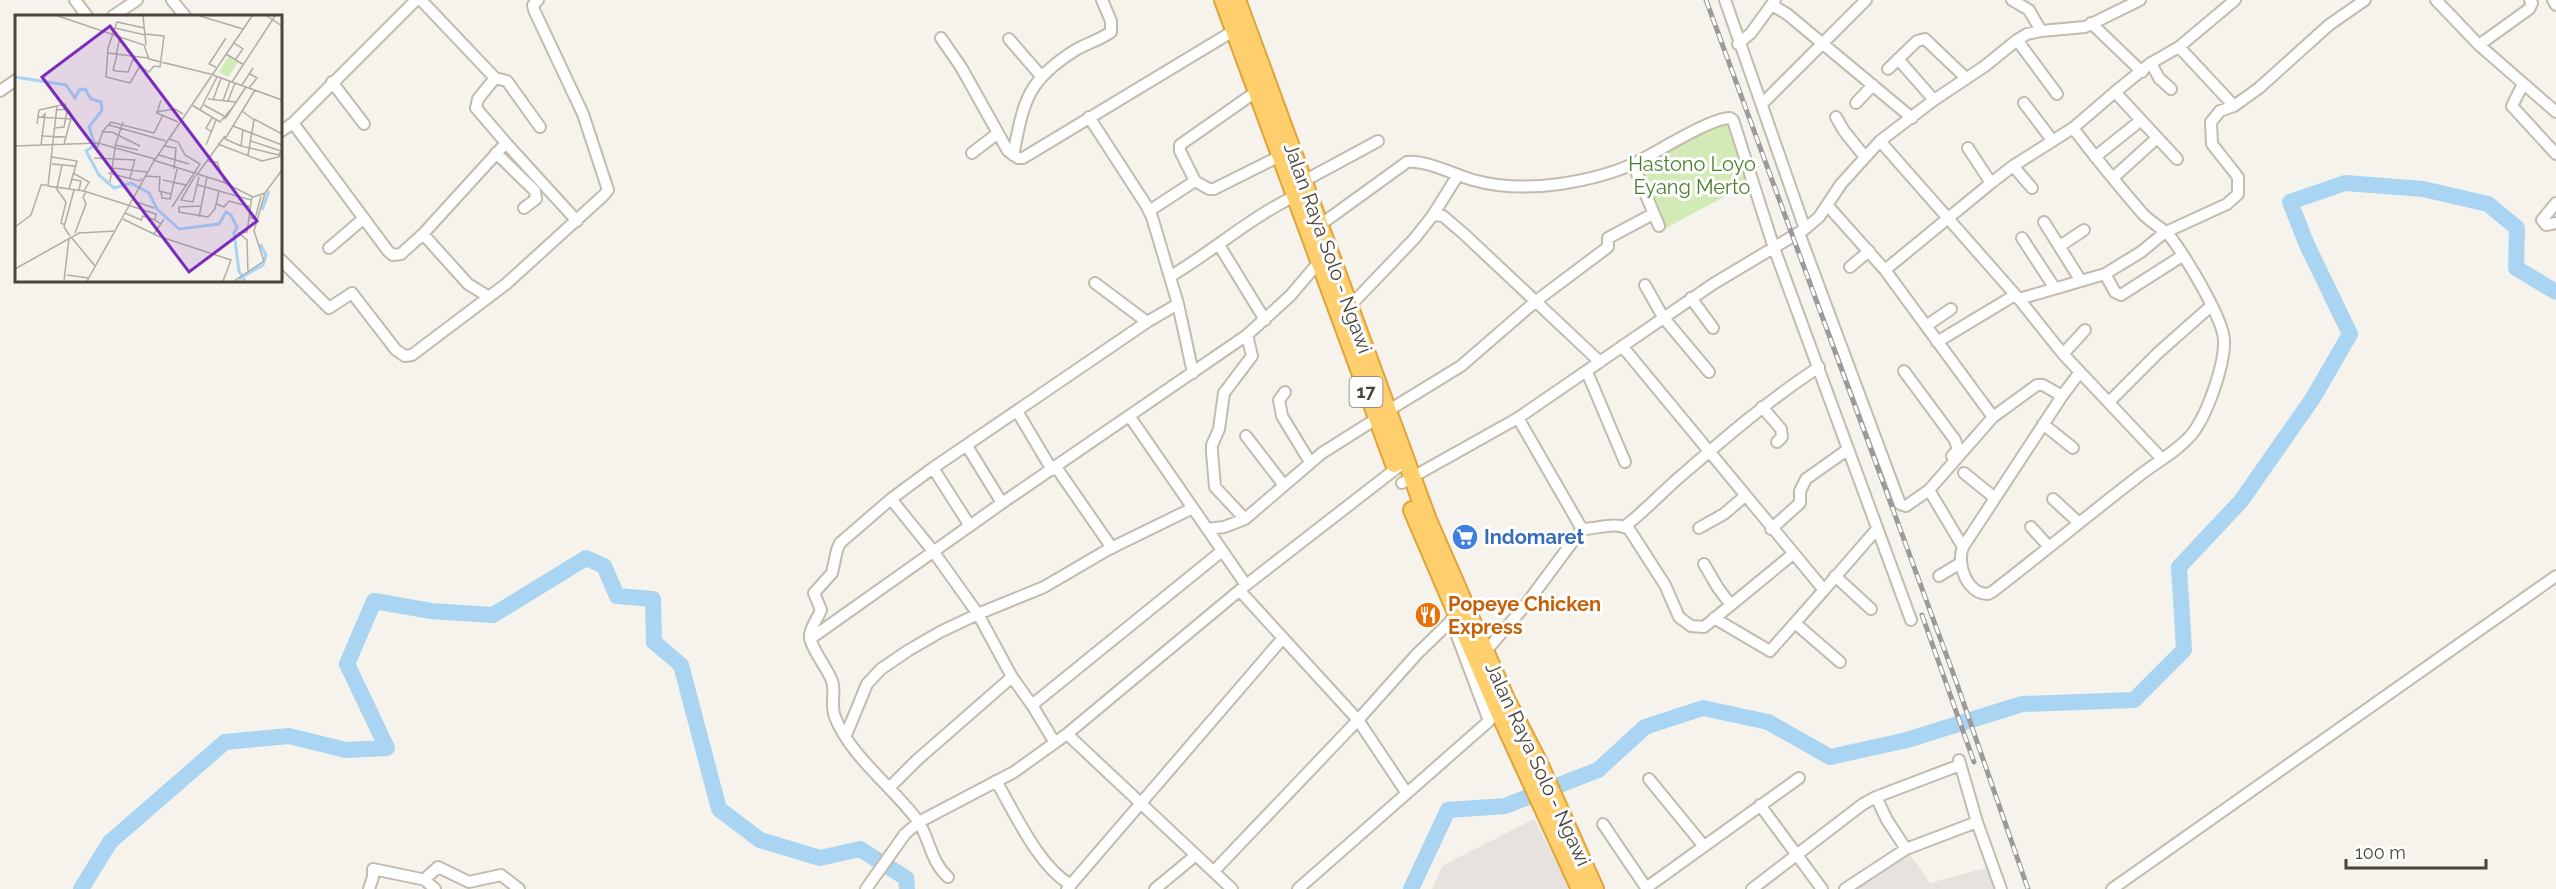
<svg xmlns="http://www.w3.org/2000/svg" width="2556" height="889" font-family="Raleway,sans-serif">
  <rect width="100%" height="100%" fill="#f6f3ec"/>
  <path fill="#e6e2dd" d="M1534,819L1571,889H1432L1442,866Z
    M1906,849L1930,883L1993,866L2001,889H1845Z"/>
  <path fill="#d2eab5" d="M1725,123L1729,124L1748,184L1664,229L1649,197L1636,165Z"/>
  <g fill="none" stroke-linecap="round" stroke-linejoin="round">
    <path stroke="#a9d4f2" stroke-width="16" d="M81,889L110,842L225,742L289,736L346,750L387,748L347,664L374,601L431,611L493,615L586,558L604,566L617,596L653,599L654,642L681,665L719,809L760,840L820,858L860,849L906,878L907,889
      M1411,889L1448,810L1505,806L1598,770L1645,727L1703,708L1768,722L1830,757L1907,740L2022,704L2134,700L2184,650L2179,567L2241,501L2313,398L2350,334L2307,245L2290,202L2345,183L2423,189L2488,204L2517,228L2516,268L2556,292"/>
    <defs>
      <path id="minor" d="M75,0L87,16
        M172,0L185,16
        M1725,0L1805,229
        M2012,0L2029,10L2041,31
        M2436,0L2479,45L2556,112
        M2553,0L2556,5
        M1772,5L1787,14L1912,118
        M113,16L137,0
        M2091,23L2142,72
        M941,38L961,67L1008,151L1018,158H1023L1235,30
        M1009,39L1042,77
        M2017,40L2057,94
        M1738,44L1751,33L1775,0
        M2479,45L2529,9L2532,3L2530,0
        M2179,47L2234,106
        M1898,59L1934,100
        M2151,63L2159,78L2171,89
        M1888,69L1917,41L1925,39L1966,78
        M495,78L507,81L540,127
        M332,82L364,124
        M2523,84L2512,106L2556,154
        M0,91L16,80
        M2115,92L2177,159
        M1856,103L1873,85
        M2024,103L2052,140
        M1762,104L1866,0
        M1089,117L1146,205L1152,217L1178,304L1193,373
        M1836,117L1844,131L1865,157
        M293,123L388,251L393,255L401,254L423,234L506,143L476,108L478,99L495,78L421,0
        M2073,128C2095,157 2118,185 2142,213C2151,223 2165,229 2172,239C2186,258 2223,318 2224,340C2225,365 2207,415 2192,434C2176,453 2154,463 2135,479C2087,516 2040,555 1992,592L1988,594C1967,594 1956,564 1963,547L2062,396L2080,372
        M280,132L293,123L416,0
        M1880,141L2019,299L2063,354L2162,459
        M506,143L577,221
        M1968,148L1991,183
        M496,153L535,191L536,199L524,208
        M972,153L998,133
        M1013,155C1024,103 1025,82 1074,51C1085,44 1100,40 1111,32V21L1102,0
        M2095,157L2140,121
        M1633,164L1659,226
        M2013,166L2032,188
        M2114,177L2157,138
        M1195,181L1209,189H1214L1280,156
        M1304,181L1378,141
        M2556,203L2542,220L2546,225L2556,223
        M1149,211L1195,181L1180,151V145L1257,91
        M1433,215L1458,175
        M2044,222L2081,281
        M1320,225L1407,162C1424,159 1455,175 1473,180C1501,188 1531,188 1560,184C1586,180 1612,174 1635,163C1656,153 1710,118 1730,118L1733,120L1774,248L1911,620
        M2166,232L2227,204L2238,194V177L2212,144L2211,122L2220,111L2234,106L2259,88L2329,25L2365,0
        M1799,233L1900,504L1906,506L1929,490L1993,417L1885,270L1828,206
        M423,234L468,284L489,297
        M2022,238L2054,287
        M1219,245L1265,320
        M2060,246L2084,230
        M329,248L363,219
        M280,259L329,308L352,293L396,350L405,356L412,355L506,284L604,195L608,190L583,114L534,10L533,5L538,0
        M1850,267L1869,251
        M1885,270L1991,183L2013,166L2073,128L2115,92L2151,63L2179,47L2235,0
        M2105,274L2115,292L2121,295L2182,256
        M1171,276C1213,251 1251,217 1295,196
        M1095,283L1147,322
        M1645,285L1663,317L1709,372
        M1691,298L1713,328
        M2019,299L2105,274L2141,252L2164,233
        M1349,307L1415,238L1433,215L1443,216L1464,234L1600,362
        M1926,326L1951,309
        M1937,342L2015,295
        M1622,346L1824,590L1770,651L1714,618
        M2063,354L2085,330
        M1904,371L1955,440L1958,450L1952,456
        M1587,372L1625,462
        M1285,392L1279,400L1282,416L1310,462
        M2109,402L2159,352L2211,306
        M1762,407L1781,429L1782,437L1777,442
        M1017,411L1052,470
        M1386,412L1461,366L1536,301L1608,247V238L1653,214
        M1130,417L1246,585
        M1993,417L2037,385H2043L2062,396
        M1518,418L1582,529
        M2043,424L2073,448
        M1246,436L1283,484
        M967,446L1002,503
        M1056,467L1112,548
        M933,468L970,526
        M1964,473L1995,498
        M1402,483L1518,418L1713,284L1805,229L1819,217L1841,184L1880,141L1934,100L1985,66L2017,40L2027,34L2041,31L2085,27L2140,0
        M1929,490L1963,547
        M891,499L933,551L978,614L1012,677L1032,705L1055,743
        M2053,499L2078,522
        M1245,519L1215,487L1212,452V445L1219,429L1224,393L1252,356L1247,335
        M1624,527C1645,511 1662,492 1682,475C1726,437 1770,399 1819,367
        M2031,527L2049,547
        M1699,528L1724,514L1745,496
        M1207,529L1224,527L1245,519L1322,453L1376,419
        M1771,529L1800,503V491L1806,479L1847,450
        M1704,564L1718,588L1731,605
        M1835,576L1871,609
        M1939,576L1959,564
        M1824,590L1877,529
        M1240,591L1358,720L1406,792
        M1795,623L1840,662
        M810,639L1002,503L1247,335L1290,296L1319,262
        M1486,651L1524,607L1582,529C1598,529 1615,521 1629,529L1665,585L1679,617L1691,626L1704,627L1793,554
        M1032,705L1222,551
        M1067,734L1232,889
        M846,735L867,684L881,669L909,650L940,632L978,614L1044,587L1109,549L1193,508
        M1959,760L1977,822L2001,889
        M1649,779L1703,845
        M996,781C1015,813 1038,866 1071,885
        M889,788L917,760L1012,677
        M1876,797L1960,765
        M1760,805L1822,889
        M1603,824L1647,889
        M1214,871L1358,720L1417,654L1454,618
        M948,877C930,861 930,839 918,821C893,787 850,756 835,717C830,705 836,693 832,681C828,669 809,646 810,635C811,626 818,618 821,610L814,593L832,573L837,550L840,543L891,499L933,468L1147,322L1178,304
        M1646,888L1799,778
        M369,889L373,877V869L426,880
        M435,889L427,882L426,878L438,867L469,882L501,875L519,889
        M866,889L905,834L919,822L1014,772L1067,734L1246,585L1402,464
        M1067,889L1283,638
        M1155,889L1196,855
        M1298,889L1489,721L1451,620
        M1752,889L1863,804L1876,797L1887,820L1906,849L1977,822
        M1845,889L1906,849
        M2112,889L2556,576"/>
      <path id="highway" d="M1223,0L1394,464
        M1237,0L1428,520L1506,699L1538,761L1595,889
        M1412,510L1501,717L1580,889"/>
    </defs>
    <use href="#minor" stroke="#c2bbae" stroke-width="14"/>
    <use href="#highway" stroke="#e0a43c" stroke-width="20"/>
    <use href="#minor" stroke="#fff" stroke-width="10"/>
    <use href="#highway" stroke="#ffcf6e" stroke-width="16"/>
    <defs>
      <path id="rail" d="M1706,0L1957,684L2028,889
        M1922,615L1974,762"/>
    </defs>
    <use href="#rail" stroke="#9a9a9a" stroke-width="5"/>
    <use href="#rail" stroke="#fff" stroke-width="3" stroke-dasharray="9" stroke-linecap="butt"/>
  </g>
  <defs>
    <symbol id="supermarket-disc" viewBox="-11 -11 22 22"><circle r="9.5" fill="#3f7fe0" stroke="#fff"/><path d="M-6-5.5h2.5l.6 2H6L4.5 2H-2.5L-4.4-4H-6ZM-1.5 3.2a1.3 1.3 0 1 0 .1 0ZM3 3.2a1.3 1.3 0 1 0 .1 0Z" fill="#fff"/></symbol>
    <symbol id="restaurant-disc" viewBox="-11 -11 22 22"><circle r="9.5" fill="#e8710a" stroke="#fff"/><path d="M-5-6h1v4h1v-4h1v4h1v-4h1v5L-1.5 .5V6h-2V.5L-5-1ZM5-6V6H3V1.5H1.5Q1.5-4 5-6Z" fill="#fff"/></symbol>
  </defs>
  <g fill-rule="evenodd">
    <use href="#supermarket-disc" x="1450" y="522" width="30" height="30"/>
    <use href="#restaurant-disc" x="1413" y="600" width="30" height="30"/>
  </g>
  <g text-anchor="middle" stroke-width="6" stroke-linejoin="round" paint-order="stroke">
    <rect fill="#fff" stroke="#817c74" stroke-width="1.5" x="1349.5" y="377" width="33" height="30" rx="4.5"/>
    <g font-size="18" font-weight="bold" fill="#4b4439">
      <text x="1366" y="398">17</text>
    </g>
    <g font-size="20" fill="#4a7f2a" stroke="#fff">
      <text x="1692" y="171">Hastono Loyo<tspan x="1692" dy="23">Eyang Merto</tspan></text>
    </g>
    <g font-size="20" fill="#4b4439" stroke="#fff">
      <text transform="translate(1328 248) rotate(70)" y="7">Jalan Raya Solo - Ngawi</text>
      <text transform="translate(1538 764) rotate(65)" y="7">Jalan Raya Solo - Ngawi</text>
    </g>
    <g font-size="20" font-weight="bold" fill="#366cbe" stroke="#fff" text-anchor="start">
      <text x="1484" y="544">Indomaret</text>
    </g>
    <g font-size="20" font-weight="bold" fill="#c56008" stroke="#fff" text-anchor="start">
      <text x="1448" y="611">Popeye Chicken<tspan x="1448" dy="23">Express</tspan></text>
    </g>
  </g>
  <g transform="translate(15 15)">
    <rect width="267" height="267" fill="#f6f3ec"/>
    <path d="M213,42L223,47L213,62L204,57Z" fill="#d2eab5"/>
    <path fill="none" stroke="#a9d4f2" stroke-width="3" d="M0,62L51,70L60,83L64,75L70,74L76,84L86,87L87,95L74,112L80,130L71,136L84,160L99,173L116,168L134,178L142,194L164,214L204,209L211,197L216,200L222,212L219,218L224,256L230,266M247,195L254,176M224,264L248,250L251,240L245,229"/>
    <path fill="none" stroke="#b2ada4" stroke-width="1.5" d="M43,1L129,30L134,44L195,59M128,1L131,30M185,1L228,14M252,1L267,11M100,13L130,20M129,13L102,7L93,33L91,62L115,68L125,51L134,57L139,51L145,52L149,21L130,19M219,28L228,34L220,45M93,38L133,43M211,39L229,50M101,40L105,22M102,40L98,55L101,56L113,57L119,42M201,52L194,49L211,23M195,59L267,85M217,67L260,1M227,70L238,53M234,73L242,63L235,59M193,84L221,87M146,85L142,98L163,107M198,85L206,63M208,86L215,66M213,86L220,68M177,90L205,107L218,92M189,90L209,101M52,94L50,89L42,91L33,171L69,176L141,199L140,205L146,209M41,95L53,94L57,100L49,129M185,95L202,62M227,96L239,105L233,140M141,97L160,94L168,99M22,102L56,104M197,103L191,113L197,117M210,104L231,72M239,104L267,119M22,109L24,95L42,91M94,110L151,126M218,111L267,130M40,113L49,112L52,96M228,115L226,131L264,140L267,133M87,117H97L125,131M139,118L148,100M26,121L50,122M154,124L163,127L170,140L185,149L157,192M236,126L266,136M203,129L247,146L267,141M26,130L30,99L27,102M100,130L123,135M191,130L201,105M0,131L83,128L140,144M150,131L161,133L159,154M226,131L210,124L240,75M82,133L88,116L96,107L139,118M99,134L108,107M144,140L174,149M37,142L62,146L54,174M79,143L120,145M138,145L208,167L238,182L250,178L267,155M192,146L202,147L210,168M37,149L60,151M98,153L132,157M58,158L74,167L69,176M93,158L125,166L127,163M131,161L145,162L144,176L156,179M180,161L166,185L178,187L184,162M181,161L210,121M115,163L120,144M56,164L66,166L64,175M148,165L171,170M95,167L100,134M183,170L236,185M41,173L51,187L46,208L50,210M42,173L47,150M146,177L147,183L155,184L162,154M122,187L139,193M202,189L209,192L214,186L236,192M163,192L186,191M164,193V197L193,202L200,194L204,176M110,198L126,205L128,201L140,205M184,202L192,162M234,202L240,204L246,181M108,204L143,221L216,245L208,266M0,212L16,200L26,170H32M60,218L71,189L68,182L71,177M139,219L149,204M55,221L49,212L59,175M56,222L80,251M0,254L64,218L101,216M233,258L232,225L224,218L232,217L237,181M52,260L73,263M49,266L54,223M72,266L139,146L237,1M219,266L249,246L239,216L250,178"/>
    <path fill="#7b2cbf" fill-opacity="0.15" stroke="#7b2cbf" stroke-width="3" d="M95,11L242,206L174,257L27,62Z"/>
    <rect width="267" height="267" fill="none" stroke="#4b4439" stroke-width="3"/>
  </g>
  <path d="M2346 859v9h140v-9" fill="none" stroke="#4b4439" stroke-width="3"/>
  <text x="2355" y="859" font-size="18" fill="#4b4439" stroke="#ffffff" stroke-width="4.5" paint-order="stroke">100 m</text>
</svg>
